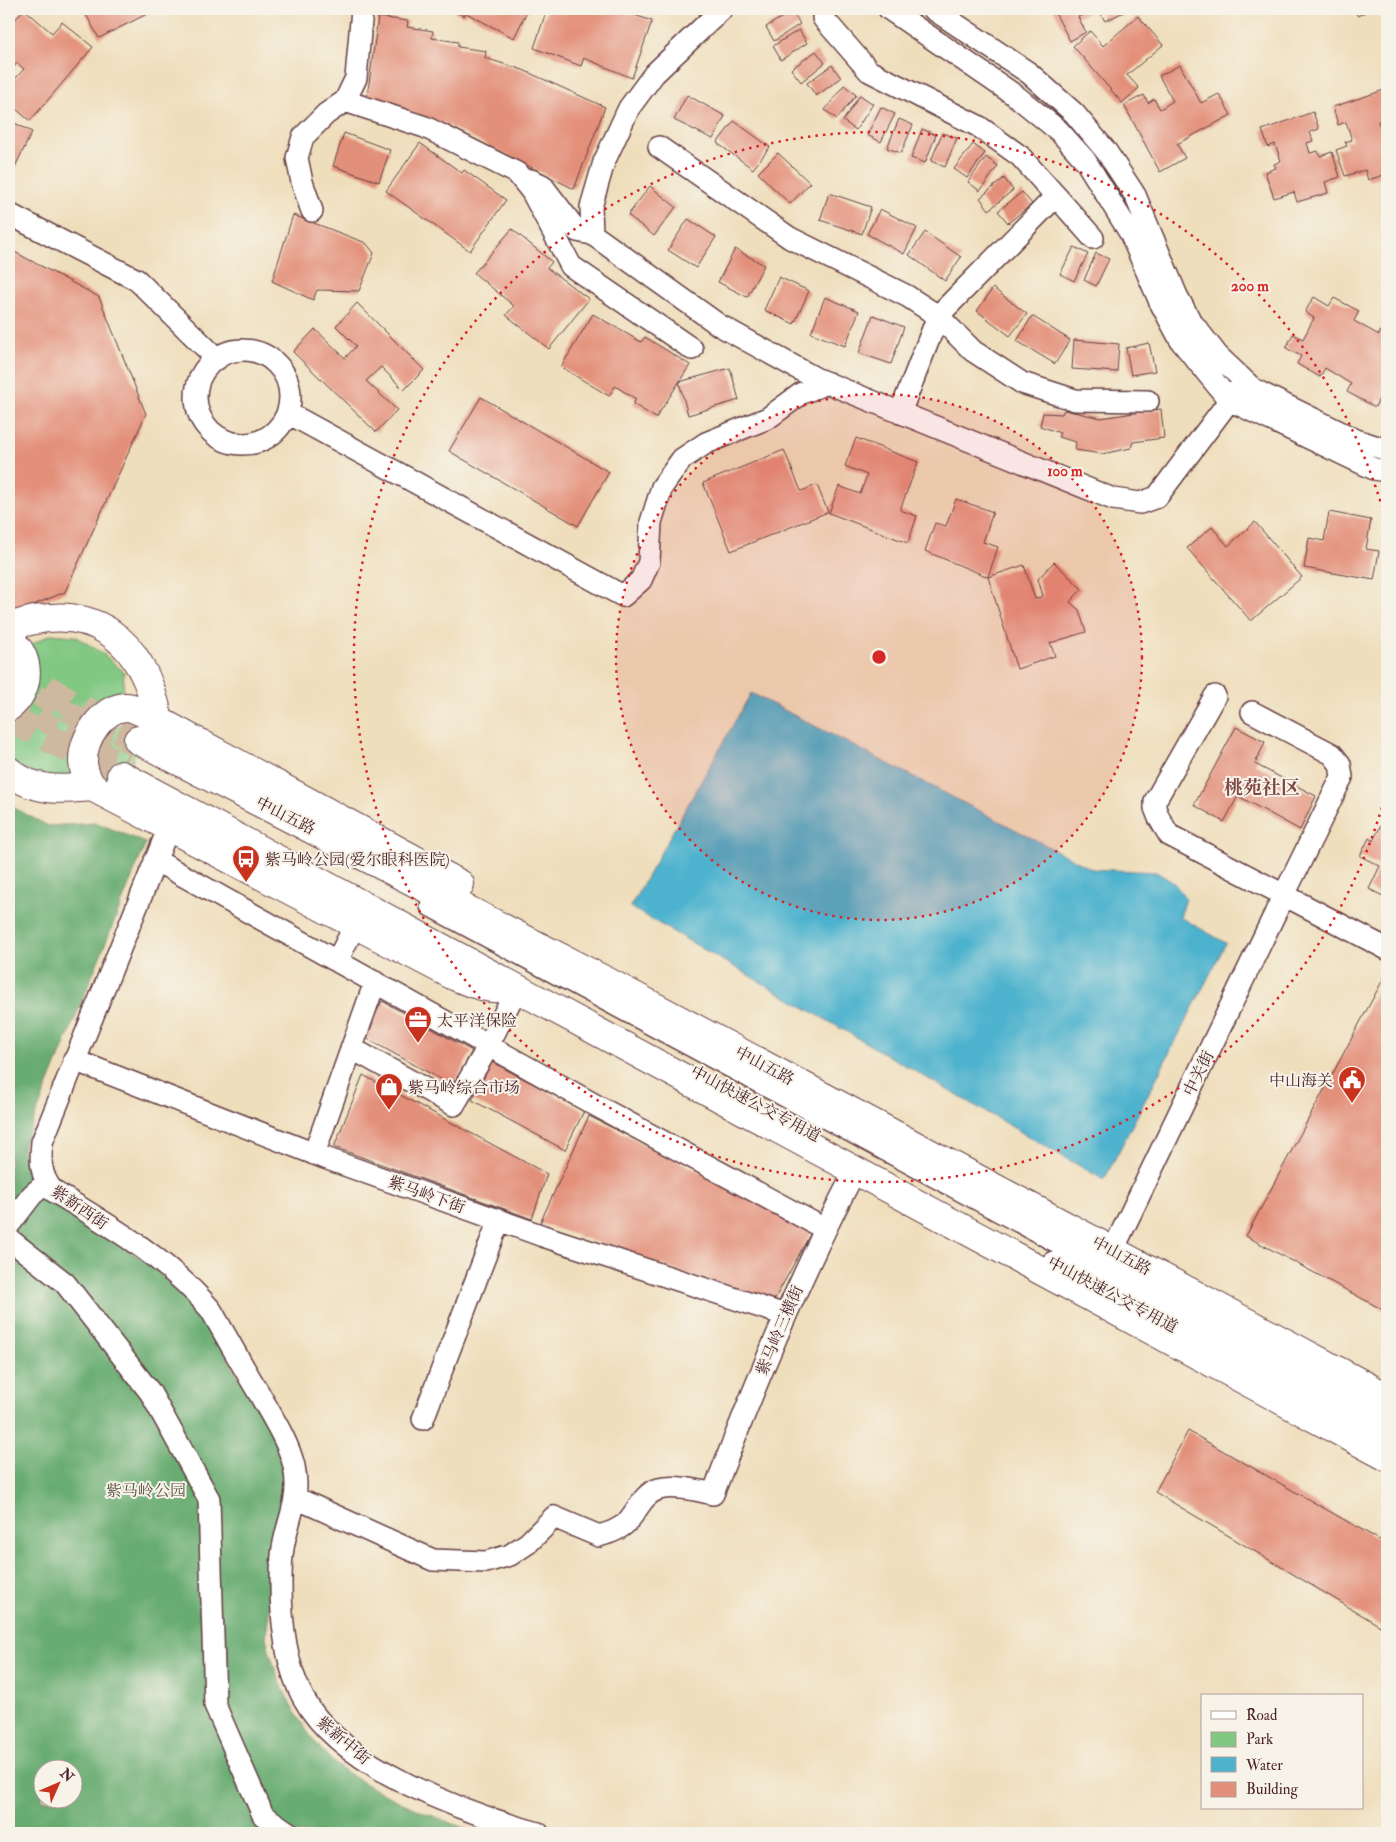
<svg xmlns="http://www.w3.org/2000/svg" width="1396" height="1842" font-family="'IM FELL Double Pica','Noto Serif SC',serif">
  <rect width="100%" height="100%" fill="#f7f3e8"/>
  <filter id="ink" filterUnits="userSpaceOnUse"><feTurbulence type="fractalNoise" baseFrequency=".02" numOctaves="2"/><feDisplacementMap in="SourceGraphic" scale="10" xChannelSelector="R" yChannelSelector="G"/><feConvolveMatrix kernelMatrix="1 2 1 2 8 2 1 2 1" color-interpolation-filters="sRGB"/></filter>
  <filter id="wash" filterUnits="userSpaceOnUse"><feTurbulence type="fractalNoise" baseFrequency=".0096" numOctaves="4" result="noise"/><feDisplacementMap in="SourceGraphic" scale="20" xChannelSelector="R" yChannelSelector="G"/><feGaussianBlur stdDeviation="1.12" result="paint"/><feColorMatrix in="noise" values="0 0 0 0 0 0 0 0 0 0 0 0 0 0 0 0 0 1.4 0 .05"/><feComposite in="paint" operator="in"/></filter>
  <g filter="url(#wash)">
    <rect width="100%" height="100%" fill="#efdebc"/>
    <path fill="#81c883" stroke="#667457" d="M51,634L75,636L102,653L124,672L123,695L71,767L68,786L9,764V722L26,700V647Z
      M126,724L137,726L146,732L120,786C84,774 89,730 126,724Z"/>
    <path fill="#68ac71" stroke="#59664e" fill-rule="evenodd" d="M9,805L48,826L97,823L146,843L22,1149L31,1190L75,1213L152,1266L205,1320L277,1441L284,1484L266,1637C275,1680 300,1730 332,1761C362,1789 439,1820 479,1833H9ZM42,1770H72V1800H42Z"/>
    <path fill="#4eb2cd" stroke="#4c687c" d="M751,693L1092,869L1156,872L1174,883L1186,899L1180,917L1226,943L1104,1180L630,907Z"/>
    <g id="blocks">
      <path fill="#e3907a" d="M24,9L52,33L62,22L93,47L30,121L9,103V86L24,69L17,63L9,73V32L10,26Z
        M83,9H157L99,38Z
        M449,9H528L514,38L466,13L464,16Z
        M547,9H617L652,21L632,78L584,58L581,66L534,48Z
        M1053,9H1095L1078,17L1086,32L1070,41Z
        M1098,9H1130L1105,21Z
        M1353,9H1370L1358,16Z
        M792,11L800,24L774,41L766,27Z
        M1138,16L1163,45L1127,75L1139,88L1122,103L1073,46L1090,31L1103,46Z
        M378,17L408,21L407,27L433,31L432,38L458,42V47L486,51L485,58L523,70L605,107L574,189L445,124L367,98Z
        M799,30L807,43L781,60L773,46Z
        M816,51L825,63L801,82L791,69Z
        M832,65L841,78L816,96L807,83Z
        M1180,65L1201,103L1219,94L1231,115L1177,144L1185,158L1160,172L1124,105L1144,95L1148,103L1154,99L1160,109L1173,101L1159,76Z
        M844,85L856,95L837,119L825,110Z
        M1384,90L1387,108L1381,110L1384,119L1378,121L1381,131L1387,129V174L1368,180L1365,170L1345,176L1336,150L1347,146L1345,142L1352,140L1346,122L1338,125L1333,107Z
        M687,95L725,116L713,139L674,120Z
        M860,95L873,104L856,130L843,121Z
        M881,107L895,114L881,142L867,135Z
        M1313,112L1319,129L1310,132L1313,141L1307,143L1310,153L1318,151L1320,156L1332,152L1340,177L1325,182L1328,193L1297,202L1294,192L1274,198L1265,172L1276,168L1274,164L1281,161L1275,144L1268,147L1262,130Z
        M899,119L913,125L901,153L887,148Z
        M9,120L32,132L9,179Z
        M734,121L770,147L753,169L717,143Z
        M922,129L936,135L925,163L911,158Z
        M344,133L390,150L379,182L333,166Z
        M942,133L957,138L945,167L931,161Z
        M420,143L462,173L464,170L506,200L470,251L386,191Z
        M973,144L985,153L967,178L954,169Z
        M778,153L810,183L790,204L758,173Z
        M986,157L998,166L980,191L968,182Z
        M1004,178L1013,190L989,210L980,198Z
        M650,186L676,207L654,236L628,215Z
        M1022,192L1032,204L1008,223L998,211Z
        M829,193L871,207L862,234L820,220Z
        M880,209L917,228L904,254L867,234Z
        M293,215L366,243L374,253L359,291L317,290L313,300L272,281Z
        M688,219L716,237L696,268L668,250Z
        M512,229L552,262L547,268L589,299L549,349L506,315L514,306L474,273Z
        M925,232L961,257L945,281L909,255Z
        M1074,247L1088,254L1074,281L1060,274Z
        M9,249L99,297L146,414L65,592L16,612L9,608Z
        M735,249L764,265L747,297L718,282Z
        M1096,253L1109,259L1096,286L1084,280Z
        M779,277L809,291L794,324L764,310Z
        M993,288L1027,314L1010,336L977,311Z
        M825,297L859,311L845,346L811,333Z
        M1314,297L1329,306L1334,298L1359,311L1354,321L1379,335L1383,325L1387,327V403L1379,399L1375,407L1347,392L1351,384L1325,368L1320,377L1297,364L1301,356L1286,348L1293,334L1303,339L1314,318L1305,312Z
        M357,303L424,370L404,390L381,367L366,381L397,410L376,432L293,352L315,329L345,358L356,346L336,326Z
        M593,314L641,342L645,337L690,365L656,418L633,404L636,399L615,386L609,396L561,367Z
        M873,315L904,327L891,364L859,353Z
        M1032,316L1070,340L1055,364L1017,341Z
        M1074,340L1119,344L1117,372L1072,369Z
        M1149,343L1155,371L1131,375L1126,348Z
        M730,368L739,400L688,415L679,382Z
        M481,397L609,472L578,526L449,451Z
        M1161,409L1164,438L1133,442L1131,448L1102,454L1075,450L1076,442L1058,437L1060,433L1040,426L1043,413L1062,414L1064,410L1101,418Z
        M856,438L918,462L900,510L917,516L908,543L829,513L839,486L860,494L867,475L845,466Z
        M784,450L801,491L817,485L828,512L731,551L703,483Z
        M956,499L993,512L983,542L998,547L988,577L1024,565L1035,599L1043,596L1038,579L1054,562L1082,589L1070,602L1079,610L1086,632L1050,643L1055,656L1017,669L988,577L925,551L935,523L946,526Z
        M1329,512L1371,520L1366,549L1379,551L1374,580L1304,568L1309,538L1324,541Z
        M1255,522L1302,577L1251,621L1187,548L1212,527L1228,546Z
        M1236,727L1265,742L1255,764L1316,796L1300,830L1238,796L1224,822L1194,805Z
        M1382,823L1387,826V898L1369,889L1380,866L1360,856L1369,838L1373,841Z
        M1387,972V1312L1246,1236Z
        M382,1001L472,1051L453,1086L364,1037Z
        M492,1062L584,1111L565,1150L472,1100Z
        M363,1075L547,1174L532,1219L334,1147Z
        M589,1116L813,1229L772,1304L540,1223Z
        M1188,1431L1387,1544V1630L1155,1492Z"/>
    </g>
  </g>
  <g filter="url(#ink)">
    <use href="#blocks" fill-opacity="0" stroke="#633c41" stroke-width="1"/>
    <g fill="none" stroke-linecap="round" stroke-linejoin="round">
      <path stroke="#ceb89f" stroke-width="21" stroke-dasharray="21 11" stroke-linecap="butt" d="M9,681L135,746
        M9,703L126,764"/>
      <path stroke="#ceb89f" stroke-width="28" stroke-dasharray="28 14" stroke-linecap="butt" d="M9,668L138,740
        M9,718L121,775"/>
      <defs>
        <path id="minor" d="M722,9L654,74L629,108L604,162L591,207L592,234L719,325L815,378L1113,499L1140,503L1157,497L1244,381
          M889,9L1016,96L1059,131L1085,160L1130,233L1160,302L1181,341L1229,400L1374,469L1387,471
          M933,9L1029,73L1074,113L1106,151L1135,195L1177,296L1190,320L1218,356L1253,389L1356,440L1387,450
          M823,18L869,71L978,126L1020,156L1056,196L938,316L900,413
          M345,101L425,127L517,173L532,192L571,266L692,349
          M659,147L790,238L907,296L938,316L973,351L1022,383L1075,400L1148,401
          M531,180L542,185L577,231L592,234
          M1056,196L1093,238
          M312,211L302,182L297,158L303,137L326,114L345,101L356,78L362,9
          M9,214L137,280L217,359
          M196 397a47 47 0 1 1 94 0a47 47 0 1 1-94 0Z
          M288,413L623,596L641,580L649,562L651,522L662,487L682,459L706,443L768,418L802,393L828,383
          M1252,712L1332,754L1340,764L1342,777L1284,895L1387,949
          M169,827L42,1142C40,1160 40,1176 53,1191C109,1225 168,1259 211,1310C227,1338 243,1367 260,1395C272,1417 288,1441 294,1466C301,1500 288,1517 283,1548C281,1559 281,1573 281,1585C281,1620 286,1668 304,1699C342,1768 465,1813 538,1833
          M155,860L597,1106L825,1229
          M431,906L1387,1419
          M337,961L355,925
          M351,1048L454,1105L484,1054L518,986
          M74,1060L325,1158L543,1236L785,1315
          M314,1154L375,982
          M9,1225L32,1195L46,1183
          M9,1239L65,1283L150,1392L209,1499L215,1705L263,1815L289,1833
          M1113,1250L1284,895L1169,835L1159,818L1155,808V801L1215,696
          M1053,1262L1387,1441
          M423,1419L499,1220
          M296,1498L433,1560L486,1562L510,1555L528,1543L554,1517L599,1536C609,1533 619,1530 627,1522C637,1512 643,1493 659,1489C675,1485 697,1490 713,1494C755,1384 800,1275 855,1171"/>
        <path id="major" d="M9,627C92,598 143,638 159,721
          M9,640C32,656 31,690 9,707
          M138,740L612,984L1387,1397
          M9,771C33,792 62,790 92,787L454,976C471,983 487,990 506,988
          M121,775C544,1000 964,1231 1387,1457
          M92,787C87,779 83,771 83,761C83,738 102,708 126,707C136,707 150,717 159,721L460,884"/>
      </defs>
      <use href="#minor" stroke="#633c41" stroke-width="24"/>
      <use href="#major" stroke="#633c41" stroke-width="30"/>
      <use href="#minor" stroke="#fff" stroke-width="21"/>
      <use href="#major" stroke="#fff" stroke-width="28"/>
    </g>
  </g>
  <circle cx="879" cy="657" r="263" fill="#d62828" fill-opacity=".12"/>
  <g fill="none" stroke="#d62828" stroke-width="2.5" stroke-dasharray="2.5 5">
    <circle cx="879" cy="657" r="263"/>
    <path d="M1386 793A525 525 0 1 1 1386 521"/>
  </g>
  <defs>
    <symbol id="bus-pin" viewBox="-11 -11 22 30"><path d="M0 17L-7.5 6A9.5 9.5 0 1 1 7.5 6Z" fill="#c8321e" stroke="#f7f3e8"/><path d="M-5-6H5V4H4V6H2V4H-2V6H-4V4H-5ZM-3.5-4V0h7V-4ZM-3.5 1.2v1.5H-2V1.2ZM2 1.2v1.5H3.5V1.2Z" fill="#fff"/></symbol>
    <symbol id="office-pin" viewBox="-11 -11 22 30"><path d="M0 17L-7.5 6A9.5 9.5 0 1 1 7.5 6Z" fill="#c8321e" stroke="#f7f3e8"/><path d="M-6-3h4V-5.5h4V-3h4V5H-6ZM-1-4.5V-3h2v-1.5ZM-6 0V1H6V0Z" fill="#fff"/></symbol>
    <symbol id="civic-pin" viewBox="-11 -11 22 30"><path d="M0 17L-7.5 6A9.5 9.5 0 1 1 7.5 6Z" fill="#c8321e" stroke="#f7f3e8"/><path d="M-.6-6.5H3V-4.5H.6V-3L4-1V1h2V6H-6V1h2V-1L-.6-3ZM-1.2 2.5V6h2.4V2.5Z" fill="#fff"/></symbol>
    <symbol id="shop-pin" viewBox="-11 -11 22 30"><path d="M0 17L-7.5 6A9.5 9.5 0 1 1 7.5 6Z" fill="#c8321e" stroke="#f7f3e8"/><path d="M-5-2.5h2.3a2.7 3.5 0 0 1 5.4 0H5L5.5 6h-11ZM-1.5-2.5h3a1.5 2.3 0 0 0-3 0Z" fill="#fff"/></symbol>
  </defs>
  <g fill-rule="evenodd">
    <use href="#bus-pin" x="230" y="843" width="32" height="43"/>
    <use href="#office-pin" x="402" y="1004" width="32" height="43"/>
    <use href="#civic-pin" x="1336" y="1064" width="32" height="43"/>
    <use href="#shop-pin" x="373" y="1071" width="32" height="43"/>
  </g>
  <g text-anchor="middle" stroke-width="4" stroke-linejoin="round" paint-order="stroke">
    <g font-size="16" fill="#4a1f2b" stroke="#f7f3e8">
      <text transform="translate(286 815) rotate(27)" y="6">中山五路</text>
      <text transform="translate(765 1065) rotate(28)" y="6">中山五路</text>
      <text transform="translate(1198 1073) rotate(-64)" y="6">中关街</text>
      <text transform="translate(756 1103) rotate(28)" y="6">中山快速公交专用道</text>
      <text transform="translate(427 1194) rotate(20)" y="6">紫马岭下街</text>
      <text transform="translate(80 1207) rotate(34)" y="6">紫新西街</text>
      <text transform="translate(1122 1255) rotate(28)" y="6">中山五路</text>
      <text transform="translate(1113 1294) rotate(28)" y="6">中山快速公交专用道</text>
      <text transform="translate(779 1330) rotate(-67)" y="6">紫马岭三横街</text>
      <text transform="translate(344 1740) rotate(40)" y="6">紫新中街</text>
    </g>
    <g font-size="16" fill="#4a1f2b" stroke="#f7f3e8" text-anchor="start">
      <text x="265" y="865">紫马岭公园(爱尔眼科医院)</text>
      <text x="437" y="1026">太平洋保险</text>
      <text x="1333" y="1086" text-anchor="end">中山海关</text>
      <text x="408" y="1093">紫马岭综合市场</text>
    </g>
    <g font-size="16" fill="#5a5245" stroke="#f7f3e8">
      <text x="146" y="1496">紫马岭公园</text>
    </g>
    <g font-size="19" font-weight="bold" fill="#804747" stroke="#f7f3e8">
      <text x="1262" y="794">桃苑社区</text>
    </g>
  </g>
  <circle cx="879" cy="657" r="8" fill="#d62828" stroke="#f7f3e8" stroke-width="2.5"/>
  <g font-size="15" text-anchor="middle" font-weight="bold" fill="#d62828" stroke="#f7f3e8" stroke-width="4" stroke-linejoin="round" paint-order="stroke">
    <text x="1250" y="291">200 m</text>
    <text x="1065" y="476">100 m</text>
  </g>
  <rect width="1396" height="1842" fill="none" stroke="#f7f3e8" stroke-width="30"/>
  <rect x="1201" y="1694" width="162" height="115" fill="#f7f3e8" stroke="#b29e9c"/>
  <rect x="1211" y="1711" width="25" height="8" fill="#ffffff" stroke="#b29e9c"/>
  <text x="1246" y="1720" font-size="15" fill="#4a1f2b">Road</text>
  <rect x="1211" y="1732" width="25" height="15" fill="#81c883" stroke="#b29e9c"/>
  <text x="1246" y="1744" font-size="15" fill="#4a1f2b">Park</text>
  <rect x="1211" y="1757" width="25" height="15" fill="#4eb2cd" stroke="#b29e9c"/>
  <text x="1246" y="1770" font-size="15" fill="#4a1f2b">Water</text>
  <rect x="1211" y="1782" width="25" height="15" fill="#e3907a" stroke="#b29e9c"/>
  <text x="1246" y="1794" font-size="15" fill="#4a1f2b">Building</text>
  <g transform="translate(58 1784) rotate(45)"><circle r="24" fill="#f7f3e8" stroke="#b29e9c"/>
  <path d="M0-4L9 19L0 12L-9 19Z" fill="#c8321e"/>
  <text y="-8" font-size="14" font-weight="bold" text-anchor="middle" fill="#4a1f2b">N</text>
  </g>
</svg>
